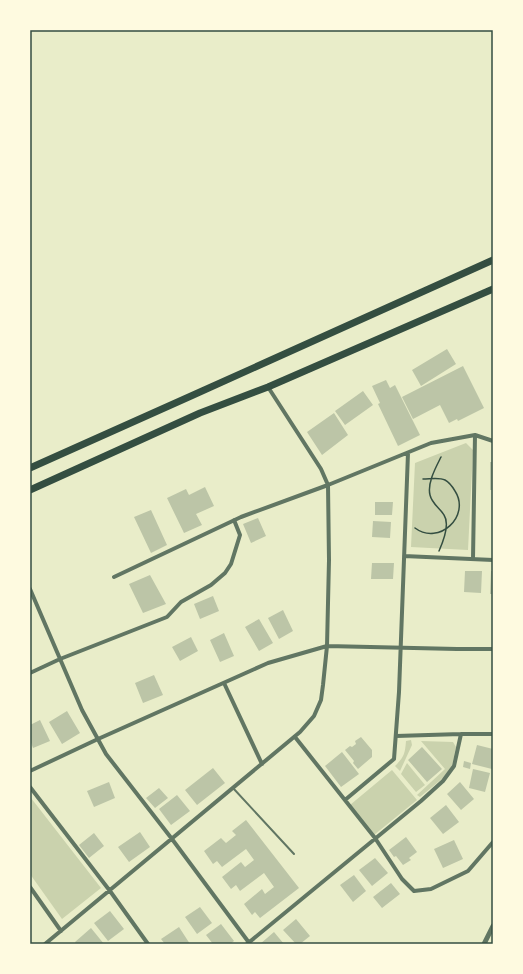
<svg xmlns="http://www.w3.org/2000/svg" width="523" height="974" font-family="Jost,sans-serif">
  <rect width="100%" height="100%" fill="#e9edc9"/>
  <path fill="#cad2ad" d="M466,443L473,450L468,550L411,547L415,463Z
    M411,740L412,745L400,771L395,766C404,757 405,754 406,741Z
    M421,741L453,742L456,747C454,754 454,762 450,769C444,779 429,789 420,797L417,795L445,769Z
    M407,763L425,785L416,792L401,774Z
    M392,770L417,800L374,835L350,805Z
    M31,798L101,888L62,919L30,874V799Z"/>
  <path fill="#bcc5a7" d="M447,349L456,364L421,386L412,370Z
    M463,366L484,408L458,421L457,419L449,423L440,405L413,419L402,397Z
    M386,380L390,388L395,385L420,435L398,446L378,404L380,403L372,386Z
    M363,391L373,405L345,425L335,411Z
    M334,413L348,435L322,455L307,432Z
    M490,462H493V490H490Z
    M205,487L214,506L196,514L202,525L184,533L167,498L186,489L189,495Z
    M375,502H393L392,515H375Z
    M151,510L167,545L151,553L134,517Z
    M258,518L266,536L251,543L243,524Z
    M373,521L391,522L390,538L372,537Z
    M372,563H394L393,579H371Z
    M465,571H482L481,593L464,592Z
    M491,571H493V594H490Z
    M150,575L166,604L143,613L129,584Z
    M213,596L219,611L200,619L194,604Z
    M283,610L293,631L279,639L268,618Z
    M259,619L273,643L259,651L245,627Z
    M224,633L234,656L220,662L210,640Z
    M191,637L198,651L180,661L172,647Z
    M154,675L163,695L143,703L135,683Z
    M67,711L80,733L62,744L49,722Z
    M40,720L50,741L33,748L30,740V725Z
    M361,737L372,750V757L358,769L353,763L354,761L345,750L350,746L352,747L356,744L355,741Z
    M477,745L493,749V765L492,769L472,764Z
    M422,747L442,769L427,782L408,760Z
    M342,752L359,774L341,787L325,766Z
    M464,761L471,763L470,769L463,767Z
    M213,768L225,783L197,805L185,790Z
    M473,769L490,773L485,792L469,788Z
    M109,782L115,798L94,807L87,791Z
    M460,782L474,799L461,810L447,794Z
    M159,788L168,798L155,808L146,798Z
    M177,795L190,811L171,825L159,809Z
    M446,805L459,822L443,834L430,818Z
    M246,820L299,888L260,918L255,912L252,915L244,904L262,889L265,894L274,887L264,873L240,891L236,885L231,889L222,877L241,862L245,867L254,860L246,849L222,867L217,861L213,864L204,851L221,838L226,843L236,835L232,831Z
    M140,832L150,847L129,862L118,847Z
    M94,833L104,846L89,858L79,845Z
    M406,837L417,852L409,858L411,860L403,865L396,856L394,857L389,850Z
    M454,840L463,859L443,868L434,849Z
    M375,858L388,873L372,886L359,870Z
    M354,875L366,891L353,902L340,885Z
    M391,883L400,894L382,908L373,897Z
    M200,907L212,923L197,934L185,917Z
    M110,911L124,929L108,941L94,923Z
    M296,919L310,936L300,944H296L283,930Z
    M221,924L234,941L230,944H213L206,935Z
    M179,927L190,944H165L161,939Z
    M91,928L104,944H76L75,942Z
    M274,932L284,944H260Z"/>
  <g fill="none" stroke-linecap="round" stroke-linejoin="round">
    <path stroke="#344e41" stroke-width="1.5" d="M415,528C439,546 471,516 455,491C452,486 449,482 445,480C439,477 430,479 423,479
      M439,551C443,542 450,524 444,515C440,508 432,504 430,495C427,483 436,467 441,457"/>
    <path stroke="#617663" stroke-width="2" d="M233,788L294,854"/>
    <path stroke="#617663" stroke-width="4" d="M404,556L493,560
      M473,559L475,435
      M114,577L241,517L328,485L431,443L475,435L493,441
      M30,589L82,710L106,754L172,839L250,944
      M30,673L60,659L167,617L181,602L211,585L225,573L231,564L240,535L234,520
      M224,683L262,764
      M396,736L461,734H493
      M295,737L375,838L402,879L414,891L431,889L468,871L493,842
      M30,771L98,739L268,663L327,646L457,649H493
      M30,787L110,891L148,944
      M345,800L394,759L399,692L408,453
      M30,887L61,931
      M45,944L300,732L314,716L321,700L323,685L327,646L329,560L328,485L321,469L268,387
      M247,944L421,801L443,781L454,766L461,734"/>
    <path stroke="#617663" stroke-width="5" d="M484,944L493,926"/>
    <path stroke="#344e41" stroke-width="7" d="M30,468L191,396L493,260
      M30,490L200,413L268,387L493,289"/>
  </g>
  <rect width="523" height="974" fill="none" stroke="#fefae0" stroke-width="62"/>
  <rect x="31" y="31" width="461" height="912" fill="none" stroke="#344e41" stroke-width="1.5"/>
</svg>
